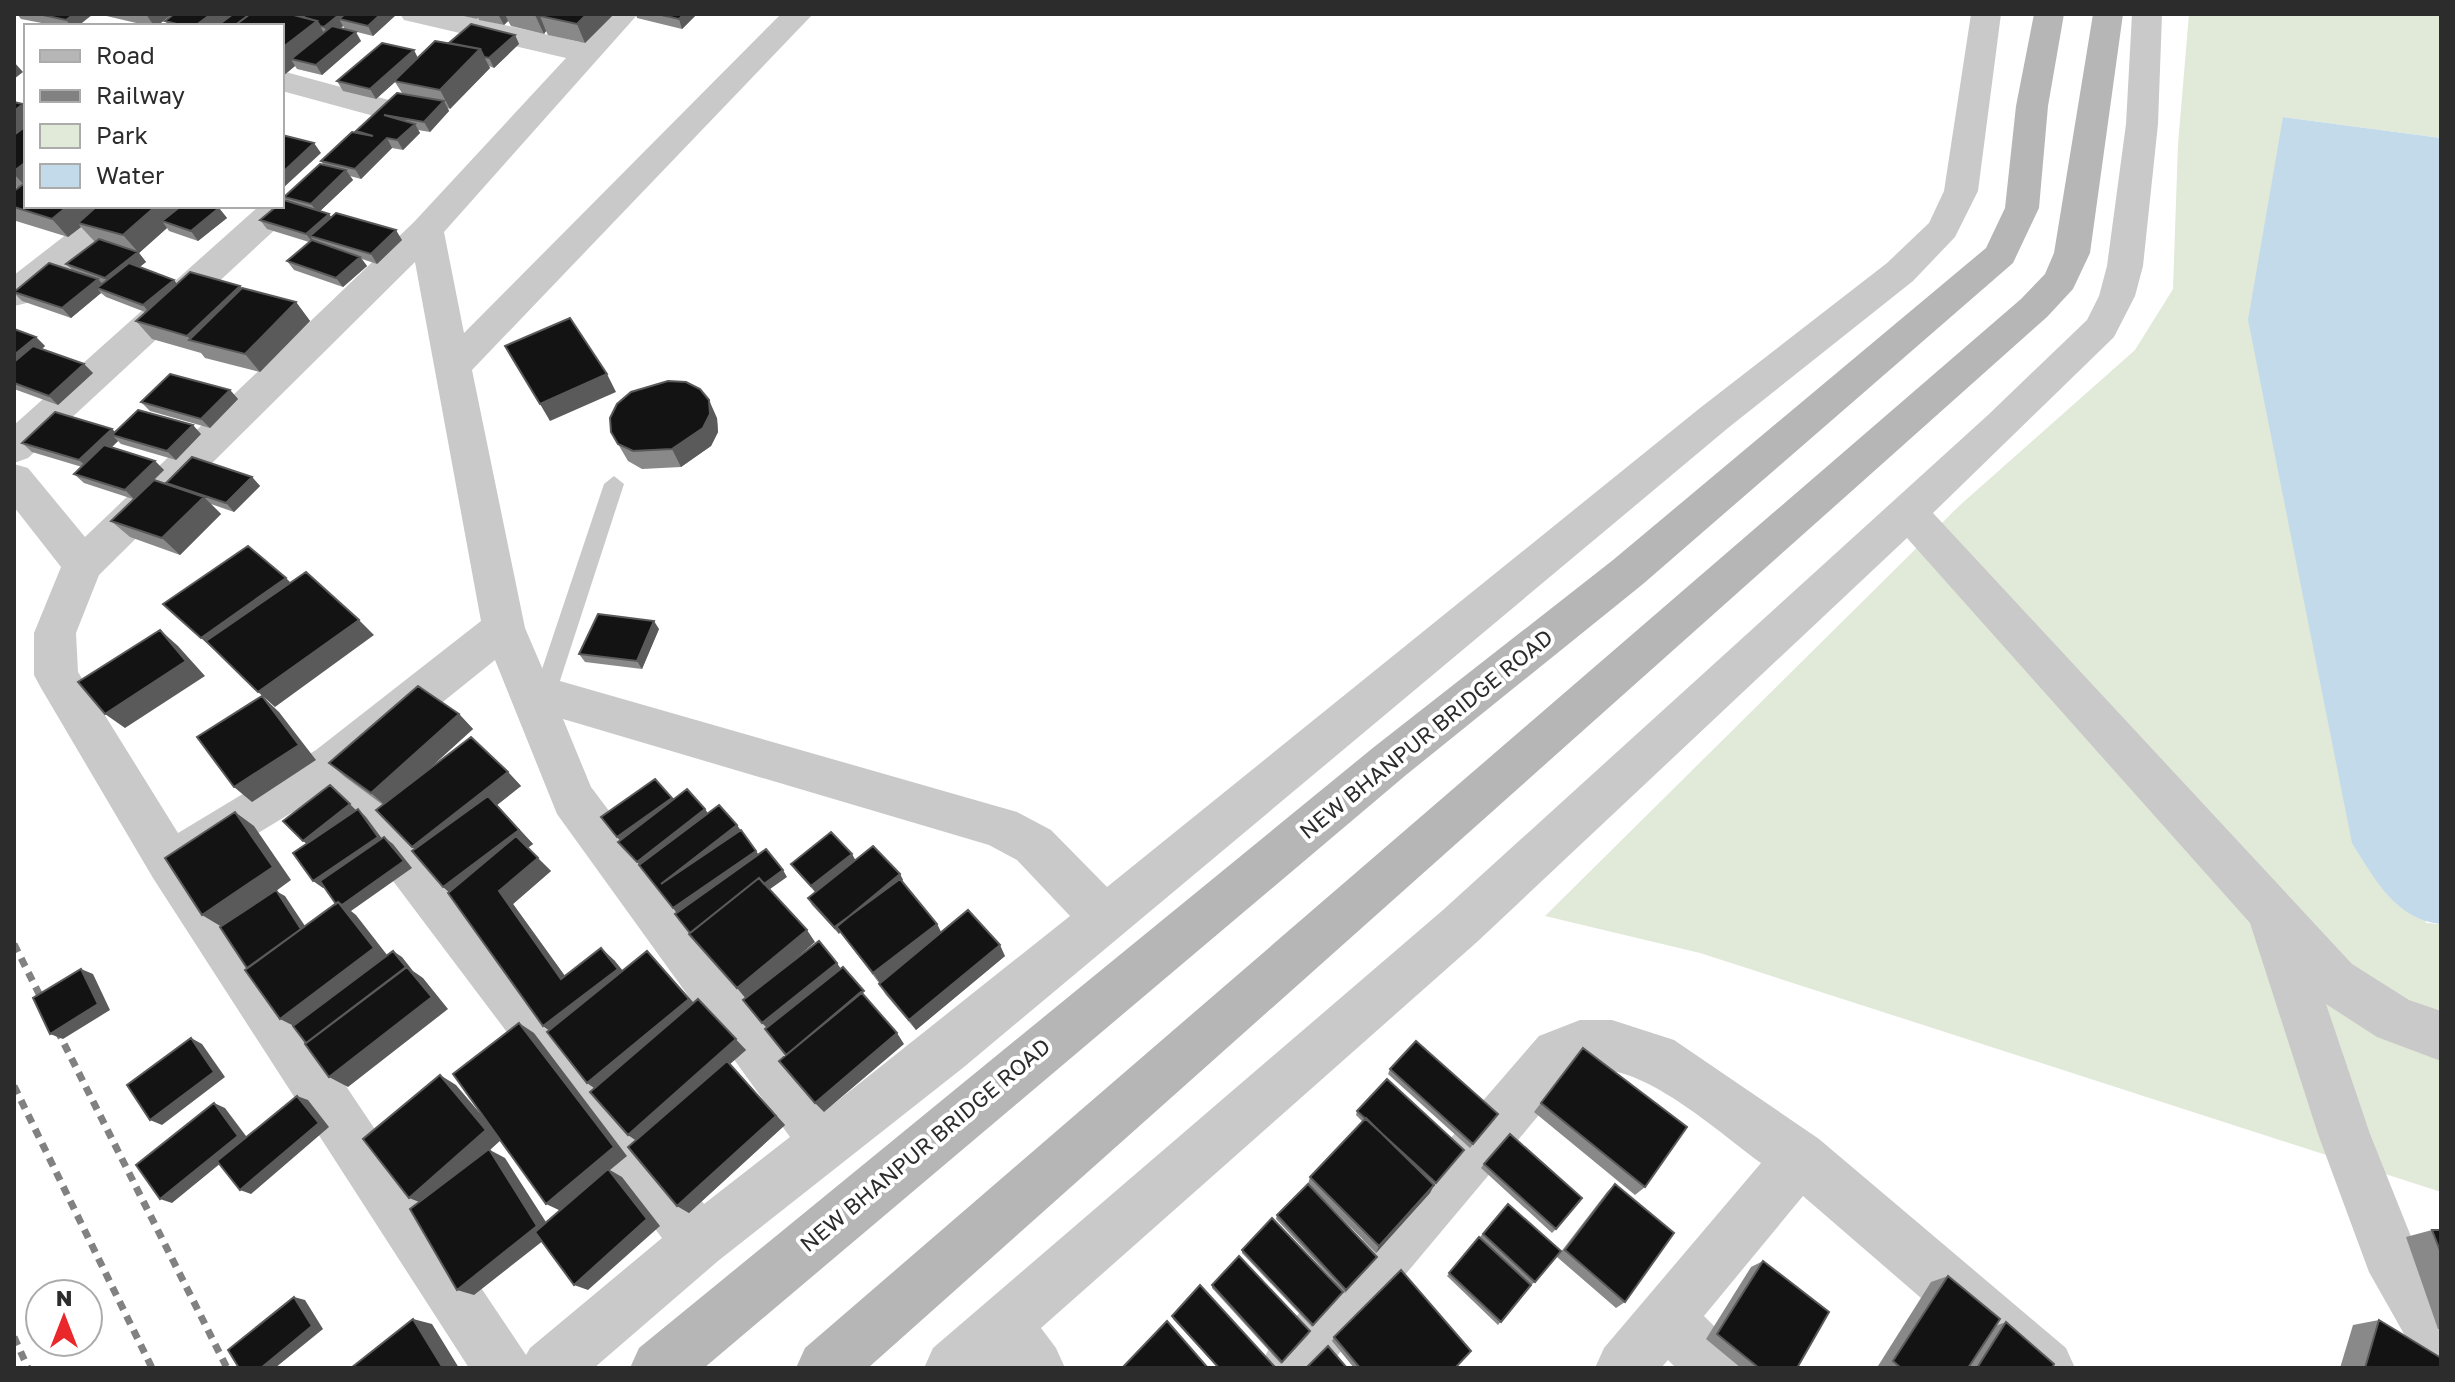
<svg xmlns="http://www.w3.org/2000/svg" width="2455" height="1382" font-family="'Golos Text',sans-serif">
  <rect width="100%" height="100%" fill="#fff"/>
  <path fill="#e1ead8" d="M2189,14H2441V138L2283,117L2426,923L2441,924V1192L1700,953L1545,916L1959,506L2135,350L2173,289L2178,144Z"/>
  <path fill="#c3daeb" d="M2283,117L2441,138V924C2396,920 2374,878 2352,843L2248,320Z"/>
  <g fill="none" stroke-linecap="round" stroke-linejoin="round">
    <path fill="#c9c9c9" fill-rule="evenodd" d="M614,476L624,484L555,696L552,703H536L533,696L604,484Z"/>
    <path fill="#c9c9c9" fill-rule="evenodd" d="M400,14H455L580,42L606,14H638L444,232L464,333L781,14H813L472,370L525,628L546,677L1017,812L1051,830L1107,887L1700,408L1887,263L1929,223L1944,191L1971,14H2001L1978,191L1955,237L1913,281L1728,428L964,1067L718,1261L594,1368H469L153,878L41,688L34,675V633L61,567L14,507V464L28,468L85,537L414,222L566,58L404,20ZM415,262L481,621L316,750L178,833L78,672L76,633L99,575ZM495,660L557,814L790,1137L704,1204L362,767ZM563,719L989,845L1017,860L1070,916L831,1106L591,787ZM326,792L662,1238L530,1348L526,1355L200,868Z
      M2132,14H2162L2158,124L2143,266L2135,296L2114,337L1933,513L2352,964L2409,1000L2441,1011V1061L2377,1037L2326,1004L2370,1134L2418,1254L2441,1291V1368L2421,1364L2369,1272L2318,1134L2250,923L1907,538L1477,942L1041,1328L1056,1348L1065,1368H924L933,1348L1443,910L1988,415L2087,320L2099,296L2107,266L2126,124Z
      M282,71L396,102L401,109L396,116L385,119L282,91Z
      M282,195L292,198L297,206L292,214L28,458L14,463V425L259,206H282Z
      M103,206H142L137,214L27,303L14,306V275Z
      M1580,1020H1612L1674,1040L1819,1139L2066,1348L2075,1368H2002L1803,1196L1704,1316L1736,1348L1745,1368H1676L1668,1360L1661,1368H1595L1604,1348L1761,1163C1716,1131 1633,1052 1575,1072L1327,1368H1260L1269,1348L1539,1036Z"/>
    <path fill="#b6b6b6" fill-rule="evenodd" d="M2034,14H2064L2048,106L2039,208L2013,263L1643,584L1406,775L704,1368H630L639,1348L1374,747L1613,560L1986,248L2005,208L2016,106Z
      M2093,14H2123L2090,253L2073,289L2047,317L868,1368H796L805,1348L2021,299L2045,274L2054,253Z"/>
    <path stroke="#818181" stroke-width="7" stroke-dasharray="9 7" stroke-linecap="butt" d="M14,944L227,1368
      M14,1086L152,1368
      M14,1337L28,1368"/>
  </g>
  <path fill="#898989" d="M17,14H94H91L78,26H57L21,19Z
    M98,14H172L157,26H149Z
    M174,14H397L373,36L345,29L343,26L340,28L361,41L322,75L297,69L295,66L283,76L282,75V26H169L165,21Z
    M454,14H614L585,43L548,35L546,31L544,34L511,26L508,21L504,25L479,20L478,18L477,19Z
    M636,14H697L682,29L637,18Z
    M515,35L519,44L494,68L489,66L490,68L450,109L448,108L449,111L430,132L418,130L420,133L403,150L392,148L361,179L350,176L353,180L320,211L331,217L402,240L377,264L362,259L367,266L343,287L294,270L287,261L309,242L267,229L260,220L287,201L284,197L323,164L321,161L357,133L356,131L402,93L395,82L376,99L343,91L337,81L418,57L449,43Z
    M14,102L23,104L26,107V206L219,208L227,218L198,241L169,231L167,228L139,253L146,262L139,267L177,284L242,289L296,302L310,321L260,372L205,358L201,353L152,339L136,321L145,312L106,297L101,293L71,318L22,301L14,293L72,270L66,264L95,242L81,227L68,237L16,221L14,219V191L18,188L14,187Z
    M14,329L36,337L45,346L42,349L84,364L93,373L58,405L14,389Z
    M230,390L238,399L210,428L150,411L141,402Z
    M717,418L718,432L711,446L681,467L642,469L628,461L611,432Z
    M112,429L115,432L201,434L176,460L121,444L118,441L112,447L155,461L164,470L154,480L167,484L252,477L260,486L234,512L211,504L221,514L180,555L130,537L111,521L133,499L84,483L74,474L82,467L32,452L22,443Z
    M659,629L642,669L585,662L579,654Z
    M459,714L473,729L423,774L508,772L521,786L497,805L533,844L527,848L551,871L513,904L565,976L614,960L623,971L647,951L694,1003L746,1050L730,1064L785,1125L689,1213L677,1206L636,1140L628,1135L594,1088L549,1030L543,1026L449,892L415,849L383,805L345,777L329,763Z
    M855,860L900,874L903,880L902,882L937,924L941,932L1005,956L916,1030L886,995L879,984V983L840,932L839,934L812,905L808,898L815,892L796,871L791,864Z
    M1583,1048L1645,1187L1635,1195L1534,1112Z
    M1390,1069L1495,1119L1470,1148L1388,1074Z
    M1357,1111L1464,1150L1433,1187L1430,1193L1376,1253L1321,1197L1375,1260L1345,1293L1276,1219L1277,1215L1308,1184L1310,1177L1363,1122L1356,1115Z
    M1484,1164L1556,1229L1552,1233L1481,1168Z
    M1615,1184L1625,1302L1616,1308L1557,1257L1607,1192Z
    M1508,1204L1535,1282L1531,1285L1498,1325L1447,1276Z
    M2432,1230H2441V1329H2438L2406,1237Z
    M1242,1250L1343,1292L1312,1327L1242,1253Z
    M1763,1261L1797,1368H1741L1706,1339L1751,1267Z
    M1948,1276L1995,1326L2006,1322L2052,1368H1873L1879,1366H1878L1931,1282Z
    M1212,1285L1310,1331L1309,1334L1281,1364L1212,1288Z
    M1172,1316L1274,1368H1218L1173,1319Z
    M2379,1320L2441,1368H2340L2353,1325Z
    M1334,1337L1455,1368H1354L1332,1341Z"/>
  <path fill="#5a5a5a" d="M74,14H91L92,15L78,26H71L66,20Z
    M146,14H172L157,26H154Z
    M211,14H248L233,26H195Z
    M340,14H357L339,19L343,26L330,37L324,27Z
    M381,14H397L373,36L368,26Z
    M501,14H505L508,21L504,25L499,16Z
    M536,14H564L540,16L546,31L544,34L535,15Z
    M587,14H614L585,43L577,24Z
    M684,14H697L682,29L679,19Z
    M317,21L328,40L291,59L295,66L283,76L282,73V48Z
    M356,32L361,41L322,75L316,65Z
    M515,35L519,44L494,68L489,58Z
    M480,49L490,68L450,109L440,90Z
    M414,50L419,60L394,81L395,82L376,99L370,89Z
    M14,62L23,72L14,79Z
    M444,101L449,111L430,132L424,122Z
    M23,104L26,107V133L14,143V111Z
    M415,124L420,133L403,150L397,140Z
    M387,138L392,148L361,179L355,169Z
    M314,143L321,153L282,189V173Z
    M26,162V187L14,174V171Z
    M346,170L353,180L318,213L311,204Z
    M68,206H107L78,223L81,227L68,237L52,219Z
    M156,206H183L162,221L167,228L139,253L146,262L114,288L105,278L138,252L123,235Z
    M219,208L227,218L198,241L191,231Z
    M329,214L336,223L310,236L314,242L313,243L306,234Z
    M396,230L402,240L377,264L371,254Z
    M360,257L367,266L343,287L336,278Z
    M98,279L106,288H97L101,293L71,318L62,308Z
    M174,280L182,290L151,315L143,305Z
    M240,286L254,305L191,340L187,336Z
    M296,302L310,321L260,372L245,354Z
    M36,337L45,346L14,372V355Z
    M84,364L93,373L58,405L49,396Z
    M607,374L616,392L550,421L540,404Z
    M230,390L238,399L210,428L201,419Z
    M709,400L717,418L718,432L711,446L681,467L672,449Z
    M193,425L201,434L176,460L167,451Z
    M112,429L120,437L112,435L118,441L89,469L79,460Z
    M155,461L164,470L134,499L125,490Z
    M252,477L260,486L234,512L226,503Z
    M204,497L221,514L180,555L162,538Z
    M286,578L302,594L219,654L201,638Z
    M359,620L374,635L275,707L258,692Z
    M654,621L659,629L642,669L637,661Z
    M160,630L178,646L205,676L125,728L105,714Z
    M262,696L279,712L316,760L252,802L234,787Z
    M459,714L473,729L387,807L371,793Z
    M508,772L521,786L497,805L533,844L458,900L443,887L427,860L412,847Z
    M330,785L358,812L312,848L303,841Z
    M672,798L678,805L623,844L617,837Z
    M358,809L366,817L386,844L323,888L313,881Z
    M705,809L710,816L643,869L637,862Z
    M235,812L254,826L291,880L276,891L285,896L313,938L258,975L222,927L202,915Z
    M737,825L742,832L661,884Z
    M384,837L393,844L412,868L351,911L356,915L391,960L300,1029L280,1019L338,907Z
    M756,851L761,858L678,915L673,908Z
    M852,854L856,861L816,893L811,886Z
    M538,858L551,871L513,904L575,990L561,979L499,891Z
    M783,870L787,877L697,941L691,935Z
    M900,874L903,880L841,932L836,926L840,932L839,934L835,928Z
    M937,924L943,936L881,984L873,973Z
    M807,930L815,942L747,1000L737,988Z
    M1000,945L1005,956L916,1030L909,1020Z
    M601,948L614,960L630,980L557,1036L543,1026Z
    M393,951L402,957L413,971L423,978L448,1009L348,1087L329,1077Z
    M647,951L700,1010L601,1093L587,1083Z
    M837,963L841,969L767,1028L762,1023Z
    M81,969L93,974L110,1010L63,1039L50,1034Z
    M698,999L746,1050L730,1064L785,1125L689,1213L677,1206L641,1144L628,1135Z
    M519,1023L534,1033L627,1156L610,1170L622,1177L660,1226L588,1290L574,1285L561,1211L546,1204Z
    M897,1033L904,1044L824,1112L815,1103Z
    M191,1038L202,1044L225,1077L162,1125L150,1120Z
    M440,1075L456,1085L502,1139L490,1150L505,1158L553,1233L474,1295L457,1290L427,1205L409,1198Z
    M297,1096L308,1100L329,1127L251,1194L240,1190Z
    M214,1103L225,1108L249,1140L172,1203L160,1199Z
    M1434,1185L1430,1193L1376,1253L1379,1246Z
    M294,1297L305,1300L323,1329L275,1368H261Z
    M413,1319L432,1324L459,1368H443Z"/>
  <path fill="#131313" stroke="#5a5a5a" stroke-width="2" d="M38,14H74L66,20Z
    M174,14H211L195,26H184L165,21Z
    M233,14H250L234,26H217Z
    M250,14H290L317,21L282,48V26H234Z
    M307,14H340L324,27L320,26L317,21L303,17Z
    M345,14H381L368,26L339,19Z
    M542,14H587L577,24L540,16Z
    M657,14H684L679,19Z
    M471,24L515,35L489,58L484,57L480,49L449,43Z
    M332,26L356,32L316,65L291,59Z
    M435,41L480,49L440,90L394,81Z
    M382,43L414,50L370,89L337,81Z
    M397,93L444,101L424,122L384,115L415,124L397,140L387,138L355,169L321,161L352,132L373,136L356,131Z
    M14,102L23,104L14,111Z
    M26,126V162L14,171V135Z
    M282,135L314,143L282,173Z
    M320,164L346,170L311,204L284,197Z
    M26,182V206H68L52,219L14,207V191Z
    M284,200L329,214L306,234L260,220L277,206H282V202Z
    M97,206H156L123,235L78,223Z
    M181,206H213L219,208L191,231L162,221Z
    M336,213L396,230L371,254L310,236Z
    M99,239L138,252L105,278L66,264Z
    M312,240L360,257L336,278L287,261Z
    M49,263L98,279L62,308L14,292Z
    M129,263L174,280L143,305L97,288Z
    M190,272L240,286L187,336L136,321Z
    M242,288L296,302L245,354L189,340Z
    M570,318L607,374L540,404L505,346Z
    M14,329L36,337L14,355Z
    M33,346L84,364L49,396L14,383V362Z
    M170,374L230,390L201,419L141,402Z
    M668,381L686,382L700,389L709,400L710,414L703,428L672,449L633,451L618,444L611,432L610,418L617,404L631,392Z
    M138,410L193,425L167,451L112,435Z
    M55,412L112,429L79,460L22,443Z
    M104,445L155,461L125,490L74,474Z
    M192,457L252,477L226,503L166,483Z
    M154,480L204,497L162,538L111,521Z
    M248,546L286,578L201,638L163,604Z
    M306,572L359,620L258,692L206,641Z
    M598,614L654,621L637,661L579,654Z
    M160,630L186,661L105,714L78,682Z
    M418,686L459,714L371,793L329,763Z
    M262,696L299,745L234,787L197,737Z
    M471,737L508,772L412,847L376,810Z
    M655,779L672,798L617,837L601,817Z
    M330,785L350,804L303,841L283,821Z
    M687,789L705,809L637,862L618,842Z
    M488,796L519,830L443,887L412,851Z
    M719,805L737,825L661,884L741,830L756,851L673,908L639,865Z
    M358,809L378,837L313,881L293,853Z
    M235,812L273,867L202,915L165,858Z
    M831,832L852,854L811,886L791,864Z
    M516,836L538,858L499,891L561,979L601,948L618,969L543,1026L448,893Z
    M384,837L404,861L342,905L338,902L336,904L320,881Z
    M873,846L900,874L835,928L808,898Z
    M766,849L783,870L764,884L759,878L690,933L675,914Z
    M759,878L807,930L737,988L689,934Z
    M900,879L937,924L873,973L836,926Z
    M276,890L301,929L247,968L220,927Z
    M338,902L374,948L280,1019L245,970Z
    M968,910L1000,945L909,1020L879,984Z
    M819,941L837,963L762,1023L743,1000Z
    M393,951L406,967L306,1043L293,1026Z
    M647,951L689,999L587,1083L547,1032Z
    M407,967L432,997L329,1077L305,1044Z
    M843,967L864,991L786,1055L765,1029Z
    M81,969L98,1004L50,1034L33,998Z
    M861,992L897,1033L815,1103L779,1061Z
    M698,999L736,1039L628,1135L590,1092Z
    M519,1023L614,1147L546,1204L453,1074Z
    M191,1038L214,1072L150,1120L127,1085Z
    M1416,1041L1498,1114L1473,1144L1390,1069Z
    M1583,1048L1687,1127L1645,1187L1541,1103Z
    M727,1061L776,1116L677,1206L628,1147Z
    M440,1075L486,1130L409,1198L363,1139Z
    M1387,1079L1464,1150L1436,1183L1357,1111Z
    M297,1096L319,1123L240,1190L217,1161Z
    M214,1103L238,1136L160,1199L136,1165Z
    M1366,1118L1434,1185L1379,1246L1310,1177Z
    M1510,1134L1582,1198L1556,1229L1484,1164Z
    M489,1149L537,1226L457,1290L410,1209Z
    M608,1169L647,1219L574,1285L535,1232Z
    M1308,1184L1377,1257L1346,1290L1277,1215Z
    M1615,1184L1674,1233L1625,1302L1565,1250Z
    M1508,1204L1561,1251L1535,1282L1483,1234Z
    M1272,1218L1343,1292L1313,1325L1242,1250Z
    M2432,1230H2441V1253Z
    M1479,1237L1531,1285L1501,1322L1449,1273Z
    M1239,1256L1310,1331L1282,1362L1212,1285Z
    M1763,1261L1829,1312L1797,1368H1759L1717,1334Z
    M1401,1270L1471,1351L1455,1368H1360L1334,1337Z
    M1948,1276L2000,1319L1968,1368H1901L1893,1361Z
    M1200,1285L1274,1366L1273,1368H1219L1172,1316Z
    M294,1297L312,1326L261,1368H239L228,1350Z
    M413,1319L443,1368H351Z
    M2379,1320L2441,1358V1368H2365Z
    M1167,1321L1208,1368H1122Z
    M2006,1322L2054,1364L2052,1368H1977Z
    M1328,1346L1347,1368H1306Z"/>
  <g text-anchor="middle" stroke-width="8" stroke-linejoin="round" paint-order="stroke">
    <g font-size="22" fill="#2c2c2c" stroke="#fff">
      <text transform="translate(1426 734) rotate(-39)" y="8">NEW BHANPUR BRIDGE ROAD</text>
      <text transform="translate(925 1145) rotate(-40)" y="8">NEW BHANPUR BRIDGE ROAD</text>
    </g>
  </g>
  <rect width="2455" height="1382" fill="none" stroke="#2c2c2c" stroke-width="32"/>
  <rect x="24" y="24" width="260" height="184" fill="#ffffff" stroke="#ababab" stroke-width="2"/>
  <rect x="40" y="50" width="40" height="12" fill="#b6b6b6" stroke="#ababab" stroke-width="2"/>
  <text x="96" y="64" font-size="24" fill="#2c2c2c">Road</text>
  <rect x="40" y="90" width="40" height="12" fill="#818181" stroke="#ababab" stroke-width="2"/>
  <text x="96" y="104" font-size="24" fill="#2c2c2c">Railway</text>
  <rect x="40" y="124" width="40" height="24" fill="#e1ead8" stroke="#ababab" stroke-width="2"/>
  <text x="96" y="144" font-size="24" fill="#2c2c2c">Park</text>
  <rect x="40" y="164" width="40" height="24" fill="#c3daeb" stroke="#ababab" stroke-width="2"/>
  <text x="96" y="184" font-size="24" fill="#2c2c2c">Water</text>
  <g transform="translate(64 1318)"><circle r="38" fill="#ffffff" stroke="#ababab" stroke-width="2"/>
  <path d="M0-6L14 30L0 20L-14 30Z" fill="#ea272a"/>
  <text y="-12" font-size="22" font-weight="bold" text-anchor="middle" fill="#2c2c2c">N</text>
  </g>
</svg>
